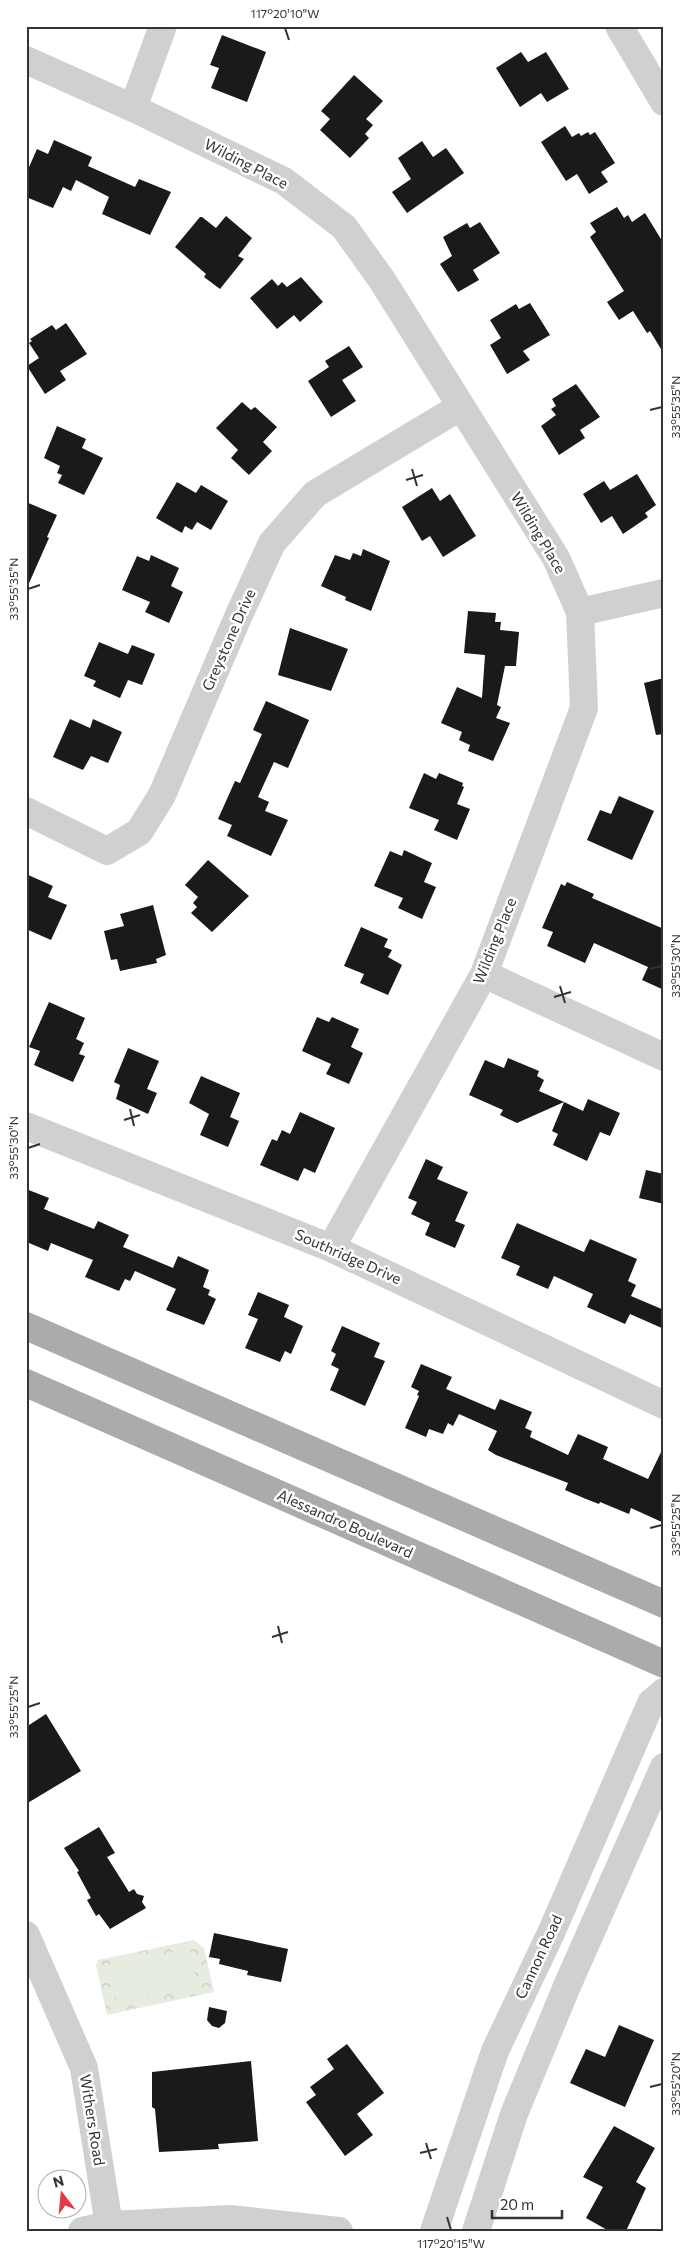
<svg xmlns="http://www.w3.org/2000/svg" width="690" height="2257" font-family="Commissioner,sans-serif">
  <defs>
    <pattern id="park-crowns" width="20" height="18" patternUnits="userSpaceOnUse" patternTransform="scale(1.25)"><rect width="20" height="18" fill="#e6ecdf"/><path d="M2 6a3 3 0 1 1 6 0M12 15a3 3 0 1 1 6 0" fill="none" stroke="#c6cbc0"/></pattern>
  </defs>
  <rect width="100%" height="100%" fill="#fff"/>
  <path fill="url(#park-crowns)" d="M194,1940L204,1948L214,1992L107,2015L96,1965L98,1960Z"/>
  <path fill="#e6ecdf" d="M190,1949L198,1988L117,2004L109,1965Z"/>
  <path fill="#1a1a1a" d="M222,35L266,52L247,102L211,88L219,68L210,65Z
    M521,52L528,62L546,52L569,89L547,102L541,93L520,107L496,68Z
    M354,75L383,101L366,119L373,125L365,134L369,138L350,158L320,130L330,119L321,111Z
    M565,126L572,137L579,133L581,136L588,132L590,135L595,132L615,163L601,172L608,182L589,194L577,174L566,181L541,142Z
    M54,140L92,157L88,166L135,187L139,179L171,192L150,235L102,214L109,197L76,180L71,191L63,187L53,208L26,197V174L37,149L48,154Z
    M422,141L433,157L446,148L464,173L407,213L392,192L411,179L398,158Z
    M617,207L624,218L628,215L632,222L645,213L664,244V354L650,331L647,333L633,311L619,320L607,302L624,291L590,237L596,232L590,223Z
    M226,216L252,238L238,256L244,259L220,289L204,277L206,274L175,247L200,217H202L216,228Z
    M480,222L500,253L473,270L479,280L458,292L440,264L452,256L443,237L467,223L470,228Z
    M301,277L323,302L300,322L294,315L277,329L250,298L272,279L278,286L282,282L287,287Z
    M530,303L550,335L523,351L530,360L507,374L490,345L501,338L490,320L516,304L519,309Z
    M66,323L87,354L60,371L66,380L45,394L27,366L39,358L29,343L32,341L30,339L52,325L56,330Z
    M349,346L363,367L342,380L356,401L331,417L308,381L329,367L325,361Z
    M576,384L600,417L580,430L585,438L559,455L541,426L556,415L551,409L556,406L552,399Z
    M242,402L251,410L255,407L277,427L263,442L272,451L249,475L231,458L238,450L216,428Z
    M57,426L86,439L82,448L103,458L84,495L58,483L62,475L57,473L60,466L44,458Z
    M637,474L656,505L645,513L648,517L623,534L612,516L601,523L583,494L604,481L610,490Z
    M177,482L196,493L201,485L228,501L211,530L197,522L192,530L185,526L182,533L156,518Z
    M432,488L440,501L450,494L476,536L443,557L430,536L422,541L402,507Z
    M26,502L57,515L47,537L49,538L26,590Z
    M363,549L390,561L371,611L345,600L346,597L321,586L335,555L350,560L353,553L361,556Z
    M151,555L179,568L171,586L183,592L169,623L145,612L150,602L122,590L137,556L149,561Z
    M468,611L496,613L495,622H501L500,630L519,632L516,666H505L497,705L501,707L496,718L510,723L493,761L468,751L470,745L459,740L462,732L441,723L457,687L482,698L485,655L464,653Z
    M290,628L348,649L331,691L278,675Z
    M99,642L128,654L132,645L155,654L142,685L128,680L120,698L93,686L96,681L84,676Z
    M664,678V734L656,735L644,683Z
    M266,701L309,720L288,768L274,762L258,797L269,802L265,811L288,820L271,856L227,836L232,825L218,819L235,781L240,783L262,734L253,730Z
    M70,719L90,728L93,719L122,732L108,763L91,756L83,770L53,757Z
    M424,773L436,779L439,773L463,783L462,786L464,787L457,804L470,809L457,840L434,830L439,820L409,808Z
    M619,796L654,811L632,860L587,840L600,810L611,814Z
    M404,850L432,863L424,882L436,887L422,919L398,908L403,898L374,886L390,851L402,856Z
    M208,860L249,896L212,932L191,913L197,907L193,903L198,897L185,885Z
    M26,874L53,886L48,897L67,905L51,940L26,929Z
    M567,882L594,894L592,898L664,929V990L642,980L648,967L594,943L585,963L547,946L553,932L542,928L561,884L565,886Z
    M153,905L166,955L156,959L157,963L120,971L117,959L111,960L104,931L124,926L120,914Z
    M361,927L388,939L384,947L392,950L388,957L402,965L388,995L360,983L364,974L344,966Z
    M49,1002L85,1018L76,1039L84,1043L79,1054L85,1056L73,1082L34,1065L40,1051L29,1047Z
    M317,1017L329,1022L332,1017L359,1029L351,1047L363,1053L349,1084L326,1074L331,1064L302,1051Z
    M128,1048L159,1061L147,1089L157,1093L148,1114L116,1099L120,1085L114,1082Z
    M508,1058L539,1071L537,1076L544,1080L539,1091L564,1102L517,1123L500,1115L503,1110L469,1095L485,1060L504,1068Z
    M201,1076L240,1093L230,1117L239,1121L228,1147L200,1135L209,1114L189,1103Z
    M588,1099L620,1113L610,1136L600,1132L587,1161L553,1145L558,1134L552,1131L564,1102L583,1111Z
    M300,1112L335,1128L315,1173L304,1168L298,1181L260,1165L272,1139L277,1141L282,1130L290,1134Z
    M426,1159L443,1167L437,1179L468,1192L455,1221L465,1225L455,1248L425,1235L430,1223L411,1214L417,1202L408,1198Z
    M646,1170L664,1174V1204L639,1198Z
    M26,1189L49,1198L44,1209L94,1229L98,1221L129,1235L123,1247L173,1268L178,1256L209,1270L203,1287L210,1290L208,1295L216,1299L204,1325L166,1310L176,1289L135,1271L130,1281L125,1279L119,1291L85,1277L93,1260L51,1243L48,1251L29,1243L26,1249Z
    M517,1223L584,1252L590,1239L637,1259L628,1281L636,1285L631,1296L664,1310V1329L630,1314L625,1324L587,1307L593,1294L554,1276L548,1289L516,1275L520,1266L501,1258Z
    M258,1292L289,1305L284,1317L303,1326L291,1354L285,1351L280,1362L245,1348L258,1319L248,1315Z
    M342,1326L380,1343L374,1357L385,1361L365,1406L330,1390L339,1369L331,1365L336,1354L331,1351Z
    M421,1364L452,1377L446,1389L495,1410L500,1399L532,1412L525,1428L532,1431L530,1437L568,1455L578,1434L608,1447L603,1459L648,1479L664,1446V1523L631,1508L629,1514L600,1502L599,1504L586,1499L565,1490L568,1483L496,1455L488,1450L497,1431L459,1414L453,1426L448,1423L443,1434L429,1429L426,1437L405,1428L419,1396L417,1395L419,1391L411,1387Z
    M46,1714L81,1771L26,1804V1727Z
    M99,1827L115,1853L107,1857L129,1892L134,1889L137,1894L144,1896L142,1902L146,1908L110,1929L99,1914L96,1916L87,1900L91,1898L77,1872L79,1871L64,1848Z
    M214,1933L288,1949L281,1982L247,1975L248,1971L219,1964L220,1959L209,1957Z
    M209,2007L227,2011L225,2023L219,2028L212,2026L207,2020Z
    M619,2025L654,2040L625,2107L570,2083L586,2049L605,2057Z
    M347,2044L384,2093L357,2114L373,2135L345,2156L306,2102L316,2095L310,2087L334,2069L327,2059Z
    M251,2061L258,2141L218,2144L219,2149L159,2152L155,2109L152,2107V2072Z
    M614,2126L655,2148L636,2182L646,2188L626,2231H609L586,2218L603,2187L583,2177Z"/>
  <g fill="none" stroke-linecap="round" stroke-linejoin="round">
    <path stroke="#d0d0d0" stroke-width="28" d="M619,26L664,102
      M26,60L133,108L284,181L344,227L382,280L556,558L580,612L584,708L484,974L331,1248
      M133,108L163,26
      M580,612L664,593
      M26,811L107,851L139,832L162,795L238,617L272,543L315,494L460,407
      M484,974L664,1057
      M26,1126L331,1248L664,1405
      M26,1935L84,2068L109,2225
      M82,2231L109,2225L230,2219L339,2231
      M434,2231L495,2051L551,1933L651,1703L664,1692
      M476,2231L514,2114L567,1986L664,1767"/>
    <path stroke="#ababab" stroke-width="28" d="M26,1326L664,1604
      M26,1383L664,1664"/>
  </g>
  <path fill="none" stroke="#333" stroke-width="2" d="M285,28L289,40M650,410L662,407M412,469L417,486M406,480L423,475M28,589L40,585M650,969L662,966M560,986L565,1003M554,997L571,992M130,1109L134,1126M124,1120L140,1115M28,1148L40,1144M650,1528L662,1525M278,1626L282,1643M272,1637L288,1632M28,1707L40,1703M650,2087L662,2084M426,2143L431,2159M420,2153L437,2149M447,2217L451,2230"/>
  <g text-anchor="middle" stroke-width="5" stroke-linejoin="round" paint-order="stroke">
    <g font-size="15" fill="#333" stroke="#fff">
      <text transform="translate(246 164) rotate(27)" y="5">Wilding Place</text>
      <text transform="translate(538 533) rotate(59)" y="5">Wilding Place</text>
      <text transform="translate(229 640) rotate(-66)" y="5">Greystone Drive</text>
      <text transform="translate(495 941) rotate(-68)" y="5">Wilding Place</text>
      <text transform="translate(348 1257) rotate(24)" y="5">Southridge Drive</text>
      <text transform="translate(345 1524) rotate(24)" y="5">Alessandro Boulevard</text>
      <text transform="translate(539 1957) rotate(-65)" y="5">Cannon Road</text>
      <text transform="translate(92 2120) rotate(81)" y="5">Withers Road</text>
    </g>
  </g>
  <rect width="690" height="2257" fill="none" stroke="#ffffff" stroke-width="55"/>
  <g transform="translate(62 2194) rotate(344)"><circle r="24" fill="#ffffff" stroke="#adadad"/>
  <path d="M0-4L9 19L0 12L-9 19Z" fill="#e63946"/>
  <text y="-8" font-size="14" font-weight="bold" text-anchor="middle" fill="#333333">N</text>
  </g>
  <path d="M492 2210v8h70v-8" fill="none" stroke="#333333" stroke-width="2.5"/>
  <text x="500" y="2210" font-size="15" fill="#333333" stroke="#ffffff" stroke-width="4" paint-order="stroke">20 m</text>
  <rect x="28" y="28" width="634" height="2202" fill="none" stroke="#333" stroke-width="2"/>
  <g font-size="12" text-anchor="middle" fill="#333">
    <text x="285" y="18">117°20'10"W</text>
    <text transform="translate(676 407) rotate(-90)" y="4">33°55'35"N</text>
    <text transform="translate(14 589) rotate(-90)" y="4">33°55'35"N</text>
    <text transform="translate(676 966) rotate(-90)" y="4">33°55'30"N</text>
    <text transform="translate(14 1148) rotate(-90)" y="4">33°55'30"N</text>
    <text transform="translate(676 1525) rotate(-90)" y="4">33°55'25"N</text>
    <text transform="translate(14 1707) rotate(-90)" y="4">33°55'25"N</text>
    <text transform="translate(676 2084) rotate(-90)" y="4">33°55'20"N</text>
    <text x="451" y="2248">117°20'15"W</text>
  </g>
</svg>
